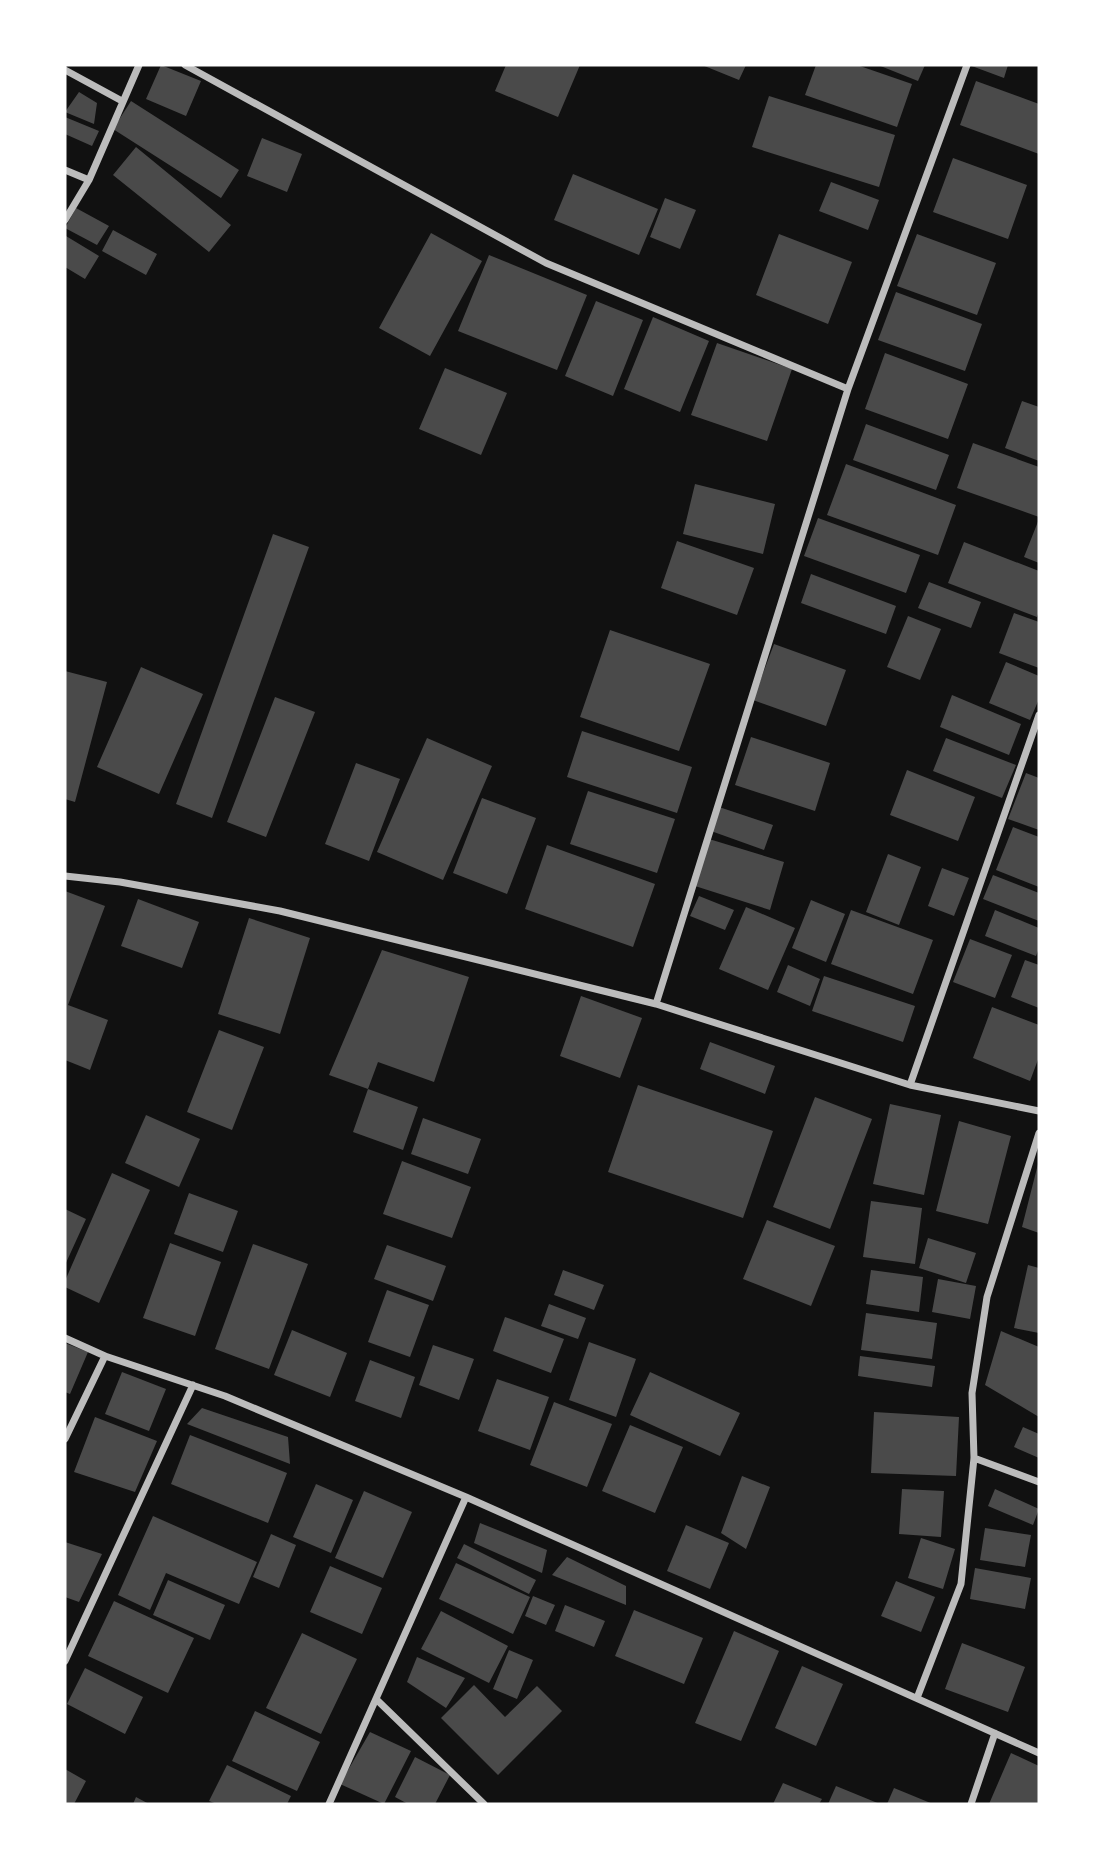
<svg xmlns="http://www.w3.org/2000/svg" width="1104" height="1869" font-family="Helvetica,sans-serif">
  <rect width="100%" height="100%" fill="#111"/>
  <path fill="#4a4a4a" d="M161,65L201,81L186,116L146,99Z
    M506,65H580L558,117L495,91Z
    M702,65H746L739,80Z
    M816,65H857L912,84L897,127L805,95Z
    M878,65H925L918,81Z
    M969,65H1008L1004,78Z
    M976,81L1039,104V154L960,125Z
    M79,92L97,103L94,124L65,112Z
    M769,96L895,135L879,187L752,147Z
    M131,101L239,170L221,198L113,129Z
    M65,117L99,131L92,146L65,134Z
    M262,138L302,154L287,192L247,176Z
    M136,147L231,225L209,252L113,175Z
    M953,158L1027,185L1008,239L933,212Z
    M573,174L658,209L639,255L554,220Z
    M831,182L879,200L868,230L819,211Z
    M665,198L696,210L680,249L650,237Z
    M76,208L109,226L97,245L65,228Z
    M113,230L157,254L146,275L102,251Z
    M431,233L482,261L430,356L379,328Z
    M779,234L852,262L828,324L756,295Z
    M917,234L996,263L977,315L897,286Z
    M66,236L99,256L85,279L65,267Z
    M489,255L587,295L557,370L458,331Z
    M896,292L982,324L965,371L878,340Z
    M596,301L643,320L613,396L565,376Z
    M653,317L709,341L680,412L624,389Z
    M717,343L792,369L767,441L691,415Z
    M885,353L968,384L948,439L865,409Z
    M445,368L507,393L481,455L419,429Z
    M1022,401L1039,407V461L1005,448Z
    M866,424L949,455L936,490L853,460Z
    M973,443L1039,467V517L957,488Z
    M846,464L956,505L938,555L827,515Z
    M695,484L775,504L763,554L683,534Z
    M818,518L920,555L906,593L804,556Z
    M1039,519V563L1024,557Z
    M273,534L309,547L212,818L176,804Z
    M677,541L754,568L737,615L661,588Z
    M964,542L1039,571V611L1037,617L948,583Z
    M811,574L896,606L886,634L801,603Z
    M929,582L981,602L971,628L918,608Z
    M1014,613L1039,622V668L999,653Z
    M908,616L941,629L920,680L887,667Z
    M610,630L710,664L679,751L580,717Z
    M774,644L846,670L826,726L753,700Z
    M1006,662L1039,676V699L1030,720L989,703Z
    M141,667L203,694L159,794L97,767Z
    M65,671L107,682L75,802L65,799Z
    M952,695L1021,724L1009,755L940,727Z
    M275,697L315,712L266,837L227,822Z
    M582,731L692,767L677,813L567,777Z
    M751,737L830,763L815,811L735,785Z
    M427,738L492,766L443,880L377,852Z
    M946,738L1016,765L1002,798L933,771Z
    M356,763L400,779L369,861L325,844Z
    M907,770L975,797L958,841L890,815Z
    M1026,773L1039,778V830L1008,819Z
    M588,791L675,819L657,873L570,844Z
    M482,798L536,818L507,894L453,873Z
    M719,807L773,825L764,850L711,831Z
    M1013,827L1039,837V887L996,870Z
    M709,839L784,862L770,910L695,886Z
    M547,845L655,884L633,947L525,909Z
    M888,854L921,867L899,925L866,912Z
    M942,868L969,878L954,916L928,906Z
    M993,875L1039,893V921L983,899Z
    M65,891L105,906L68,1005L108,1020L90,1070L65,1060Z
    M699,896L734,910L725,930L690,916Z
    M138,899L199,922L182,968L121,946Z
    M811,900L845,914L826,962L792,948Z
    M746,907L795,928L768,990L719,969Z
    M851,910L933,940L913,994L831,964Z
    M995,910L1039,928V948L1036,956L985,936Z
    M249,918L310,938L280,1034L218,1014Z
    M970,939L1012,955L995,998L953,982Z
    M382,950L469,977L434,1082L378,1062L368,1089L329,1075Z
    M1025,960L1039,965V1008L1011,997Z
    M788,965L820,979L810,1006L777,992Z
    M824,976L915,1006L903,1042L812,1011Z
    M581,996L642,1018L620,1078L560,1056Z
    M992,1007L1039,1025V1057L1030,1081L973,1058Z
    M219,1030L264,1047L232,1130L187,1112Z
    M710,1042L775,1066L765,1094L700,1069Z
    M638,1085L773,1131L743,1218L608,1172Z
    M368,1089L418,1107L403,1150L353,1132Z
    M815,1097L872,1119L830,1229L773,1207Z
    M890,1104L941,1115L924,1195L873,1184Z
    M146,1115L200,1139L179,1187L125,1163Z
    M423,1118L481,1139L468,1174L411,1154Z
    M959,1121L1011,1136L988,1224L936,1211Z
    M402,1161L471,1187L452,1238L383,1214Z
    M1038,1164H1039V1233L1022,1227Z
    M112,1173L150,1190L99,1303L65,1287V1281Z
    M189,1193L238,1211L223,1252L174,1234Z
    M871,1201L922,1208L915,1264L863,1257Z
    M65,1209L86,1219L65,1265Z
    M767,1220L835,1246L811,1306L743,1279Z
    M928,1238L976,1253L966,1283L919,1268Z
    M170,1243L221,1262L195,1336L143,1318Z
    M253,1244L308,1264L269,1369L215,1349Z
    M387,1245L446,1266L433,1301L374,1279Z
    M1028,1265L1039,1268V1333L1014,1328Z
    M563,1270L604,1285L594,1310L554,1295Z
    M871,1270L923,1277L919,1312L866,1304Z
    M938,1279L976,1286L970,1319L932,1312Z
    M387,1290L429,1305L410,1357L368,1342Z
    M549,1304L586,1318L578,1339L541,1326Z
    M866,1313L937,1323L932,1359L861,1350Z
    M505,1317L564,1339L551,1373L493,1351Z
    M292,1330L347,1353L330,1397L274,1375Z
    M1001,1331L1039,1347V1417L985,1385Z
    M589,1342L636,1359L616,1417L569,1400Z
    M65,1343L88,1352L70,1394L65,1392Z
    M433,1345L474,1359L459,1400L419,1385Z
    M860,1356L935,1366L932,1387L858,1376Z
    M370,1360L415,1377L401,1418L355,1401Z
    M122,1372L166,1389L149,1431L105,1414Z
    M650,1372L740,1413L720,1456L630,1415Z
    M497,1379L549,1397L530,1450L478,1431Z
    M554,1402L612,1424L587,1487L530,1465Z
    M202,1408L288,1437L290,1464L187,1424Z
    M874,1412L959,1417L956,1476L871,1473Z
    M95,1417L157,1441L135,1492L74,1472Z
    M630,1425L683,1447L655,1513L602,1491Z
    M1023,1427L1039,1434V1458L1014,1447Z
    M190,1435L287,1473L268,1523L171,1484Z
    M742,1476L770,1487L746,1549L721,1533Z
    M316,1484L353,1500L331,1553L293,1537Z
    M902,1489L944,1491L941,1537L899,1534Z
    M995,1489L1039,1509L1033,1525L988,1506Z
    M364,1491L412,1512L383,1578L335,1558Z
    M153,1516L257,1562L239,1604L166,1573L150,1610L118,1595Z
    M480,1523L547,1550L542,1573L474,1543Z
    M686,1525L729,1543L710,1589L667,1571Z
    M985,1528L1031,1535L1025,1567L980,1560Z
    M271,1534L296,1545L279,1588L253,1577Z
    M921,1538L955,1549L943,1589L908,1578Z
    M65,1542L102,1554L79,1602L65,1597Z
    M464,1544L536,1580L529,1594L457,1558Z
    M567,1557L626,1586V1605L552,1575Z
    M456,1563L530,1597L513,1634L439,1599Z
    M330,1566L382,1588L362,1634L310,1612Z
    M975,1568L1031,1578L1025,1609L970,1599Z
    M168,1580L225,1605L210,1640L153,1615Z
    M896,1581L935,1597L921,1632L881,1616Z
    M533,1596L555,1605L546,1625L525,1616Z
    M114,1601L194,1638L168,1693L88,1656Z
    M565,1605L605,1621L594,1647L555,1631Z
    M634,1610L703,1638L684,1684L615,1656Z
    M441,1611L508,1646L489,1683L421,1649Z
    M734,1631L779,1651L741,1741L695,1723Z
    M302,1633L357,1659L321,1734L266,1708Z
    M962,1643L1025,1667L1008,1712L945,1689Z
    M509,1650L533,1660L517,1699L493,1689Z
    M417,1657L465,1678L446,1708L407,1682Z
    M802,1666L843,1684L816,1746L775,1728Z
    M85,1668L143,1697L125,1734L67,1704Z
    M474,1685L505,1717L537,1686L562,1711L498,1775L441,1718Z
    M255,1711L320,1742L297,1791L232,1761Z
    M370,1732L411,1751L384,1804L340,1784Z
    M1011,1753L1039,1766V1804H989Z
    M415,1757L450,1775L435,1804H408L395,1797Z
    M227,1765L291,1796L287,1804H217L209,1801Z
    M65,1769L86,1781L74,1804H65Z
    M783,1783L822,1799L819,1804H773Z
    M836,1786L880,1804H828Z
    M894,1788L933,1804H887Z
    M136,1797L149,1804H133Z"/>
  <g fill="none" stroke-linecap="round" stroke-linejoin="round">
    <path stroke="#bcbcbc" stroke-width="7" d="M185,65L546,263L848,389
      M65,70L122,101
      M65,170L89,180
      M65,220L89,180L139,65
      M65,876L120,882L280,911L656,1004L910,1085L1039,1111
      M656,1004L848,389L967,65
      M910,1085L1039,715
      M65,1338L105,1356L225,1396L466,1497L1039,1753
      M65,1439L105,1356
      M974,1458L1039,1482
      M65,1661L193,1385
      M917,1698L961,1584L974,1458L972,1393L987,1297L1039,1133
      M376,1699L484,1804
      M329,1804L466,1497
      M971,1804L995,1733"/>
  </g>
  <rect width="1104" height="1869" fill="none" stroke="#ffffff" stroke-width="133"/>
</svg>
